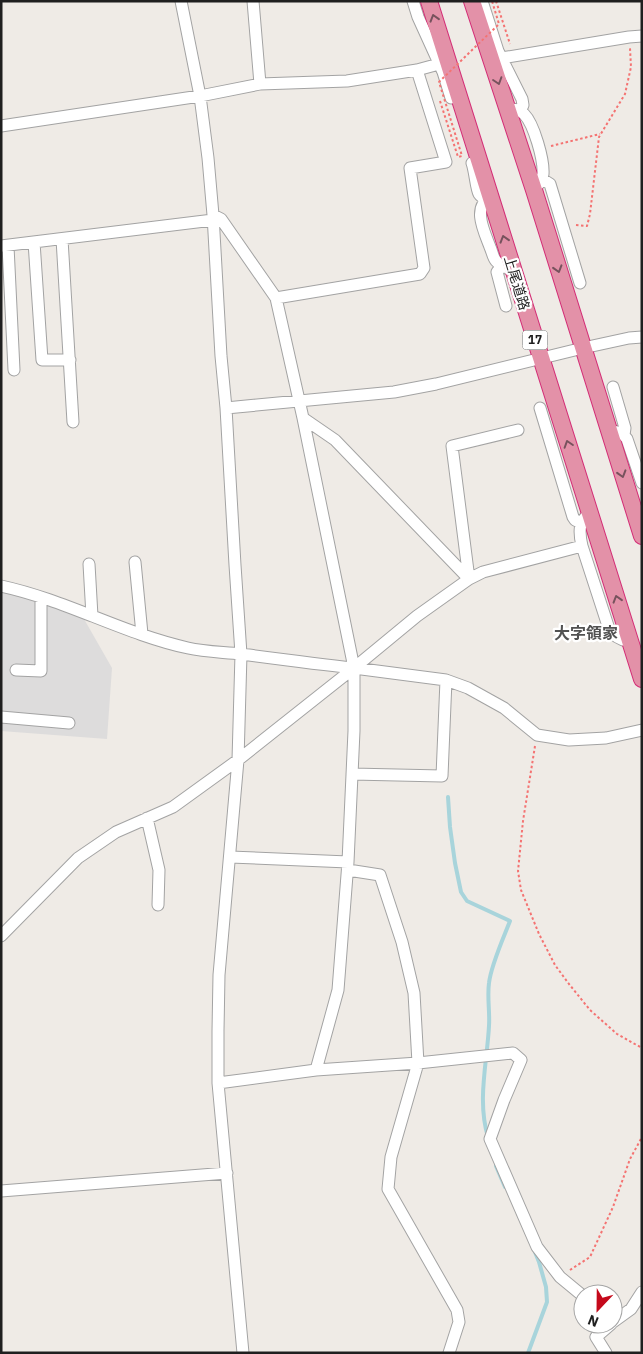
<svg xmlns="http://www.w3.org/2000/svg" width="643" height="1354" font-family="'IBM Plex Sans','Noto Sans JP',sans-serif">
  <rect width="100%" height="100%" fill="#efebe6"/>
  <path fill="#dddcdc" d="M1,586L80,612L112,668L107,739L1,731Z"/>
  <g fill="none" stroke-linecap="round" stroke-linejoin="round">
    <path stroke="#a8d4db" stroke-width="4" d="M448,797L450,827L455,863L461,892L467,901L510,921C503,939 491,965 489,983C487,997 490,1012 489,1026C487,1063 477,1101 488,1137
      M496,1166L505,1187
      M528,1353L547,1302L546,1287L539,1262L535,1252"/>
    <defs>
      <path id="minor" d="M181,1L200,96L208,158L213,215L221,356L226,408L235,565L241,654L238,760L219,975L218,1031V1083L243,1353
        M253,1L260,84
        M413,1L418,17L443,72L451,98
        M482,1L498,51L522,99L523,105L520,111
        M502,58L629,37L642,36
        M513,109C517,110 520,110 524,114C534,124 544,160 543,174C542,179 540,182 538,185
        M1,126L200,96L260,84L347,81L417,70L439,64
        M472,163C475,171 476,189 479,194C481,197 483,198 486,199
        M542,179L550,184L580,283
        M490,197C472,208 484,231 490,247C492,251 493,258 496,261C500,266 507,269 513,269
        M213,215L221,219L276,298L303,418L354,668V731L348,862L338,990L316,1070
        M62,239L73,422
        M34,242L42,360H70
        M1,246L213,220
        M8,246L14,370
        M502,266L497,272L506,306
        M276,298L420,274L424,268L410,168L446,162L417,70
        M613,387L625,428L624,435
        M226,408L394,392L436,384L583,348L629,338L642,337
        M540,408L573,517L575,520L581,523
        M303,418L335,440L469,579
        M609,430L622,433L627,439L642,483
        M590,513C578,521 579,533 582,546L609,629C614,637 621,640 630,642
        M135,562L142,634
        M89,564L92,616
        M469,579L452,446L518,430
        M1,586C66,600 124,634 188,648C205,652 224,652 241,654C279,659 316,664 354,668L417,616L469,579L483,572L582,546
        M16,670L41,671V598
        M1,717L69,723
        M352,774L442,776L446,680
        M147,818L159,870L158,905
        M230,857L348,862
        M348,870L380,875L402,942L414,993L418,1063L391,1157L388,1189L457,1310L459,1322L449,1353
        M1,936L78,858L116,832L173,807L238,760L354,668L446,680L468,688L504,708L537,735L569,740L606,738L642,730
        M218,1083L316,1070L418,1063L513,1053L521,1060L504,1100L490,1139L537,1247L560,1277L583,1296
        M1,1191L227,1173
        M613,1322L631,1309L642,1292
        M606,1353L596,1337L611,1324"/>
      <path id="highway" d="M429,1L642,679
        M472,1L534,190L642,536"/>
    </defs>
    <use href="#minor" stroke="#a3a3a3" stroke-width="13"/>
    <use href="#highway" stroke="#d32d76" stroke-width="18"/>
    <path stroke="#f47372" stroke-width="2" stroke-dasharray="2.5 2.5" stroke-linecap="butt" d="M496,1L510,44
      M551,146L600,134
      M576,225L587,226L590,214L599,137L625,94L631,67L630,48
      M535,746L523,821L518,871L521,890L539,934L555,965L569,984L590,1010L617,1034L642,1048
      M570,1270L590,1257L613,1207L630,1159L642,1137"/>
    <use href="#minor" stroke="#fff" stroke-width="11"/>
    <use href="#highway" stroke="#e391a8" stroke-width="16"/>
    <path stroke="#f47372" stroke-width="2" stroke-dasharray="2.5 2.5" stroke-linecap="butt" d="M440,101L458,157L462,156L439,82L499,24L492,1"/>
  </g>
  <defs><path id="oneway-chevron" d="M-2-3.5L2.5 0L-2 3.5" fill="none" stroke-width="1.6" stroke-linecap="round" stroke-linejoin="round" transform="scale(1.25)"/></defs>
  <g stroke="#77525d">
    <use href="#oneway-chevron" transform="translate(434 18) rotate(-107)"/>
    <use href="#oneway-chevron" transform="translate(498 81) rotate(72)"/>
    <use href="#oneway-chevron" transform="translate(504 239) rotate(-107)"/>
    <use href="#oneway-chevron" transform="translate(558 269) rotate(73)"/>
    <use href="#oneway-chevron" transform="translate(568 444) rotate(-108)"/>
    <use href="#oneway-chevron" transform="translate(622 474) rotate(73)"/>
    <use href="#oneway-chevron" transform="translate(617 599) rotate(-107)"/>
  </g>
  <g text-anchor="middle" stroke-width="4.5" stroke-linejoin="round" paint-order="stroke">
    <rect fill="#fff" stroke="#626262" stroke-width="1" x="522.5" y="330.5" width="25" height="19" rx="4"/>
    <g font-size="12" font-weight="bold" fill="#1f1f1f">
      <text x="535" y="344">17</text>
    </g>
    <g font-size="14" fill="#1f1f1f" stroke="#fff">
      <text transform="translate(517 283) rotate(73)" y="5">上尾道路</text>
    </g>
    <g font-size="16" font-weight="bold" fill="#525252" stroke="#fff">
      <text x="586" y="639">大字領家</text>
    </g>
  </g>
  <rect width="643" height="1354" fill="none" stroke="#1f1f1f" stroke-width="5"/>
  <g transform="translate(598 1309) rotate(202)"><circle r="24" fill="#ffffff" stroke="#a5a5a5"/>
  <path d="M0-4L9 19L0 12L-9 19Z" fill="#c5091b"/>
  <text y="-8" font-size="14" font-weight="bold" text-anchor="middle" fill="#1f1f1f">N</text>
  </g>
</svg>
